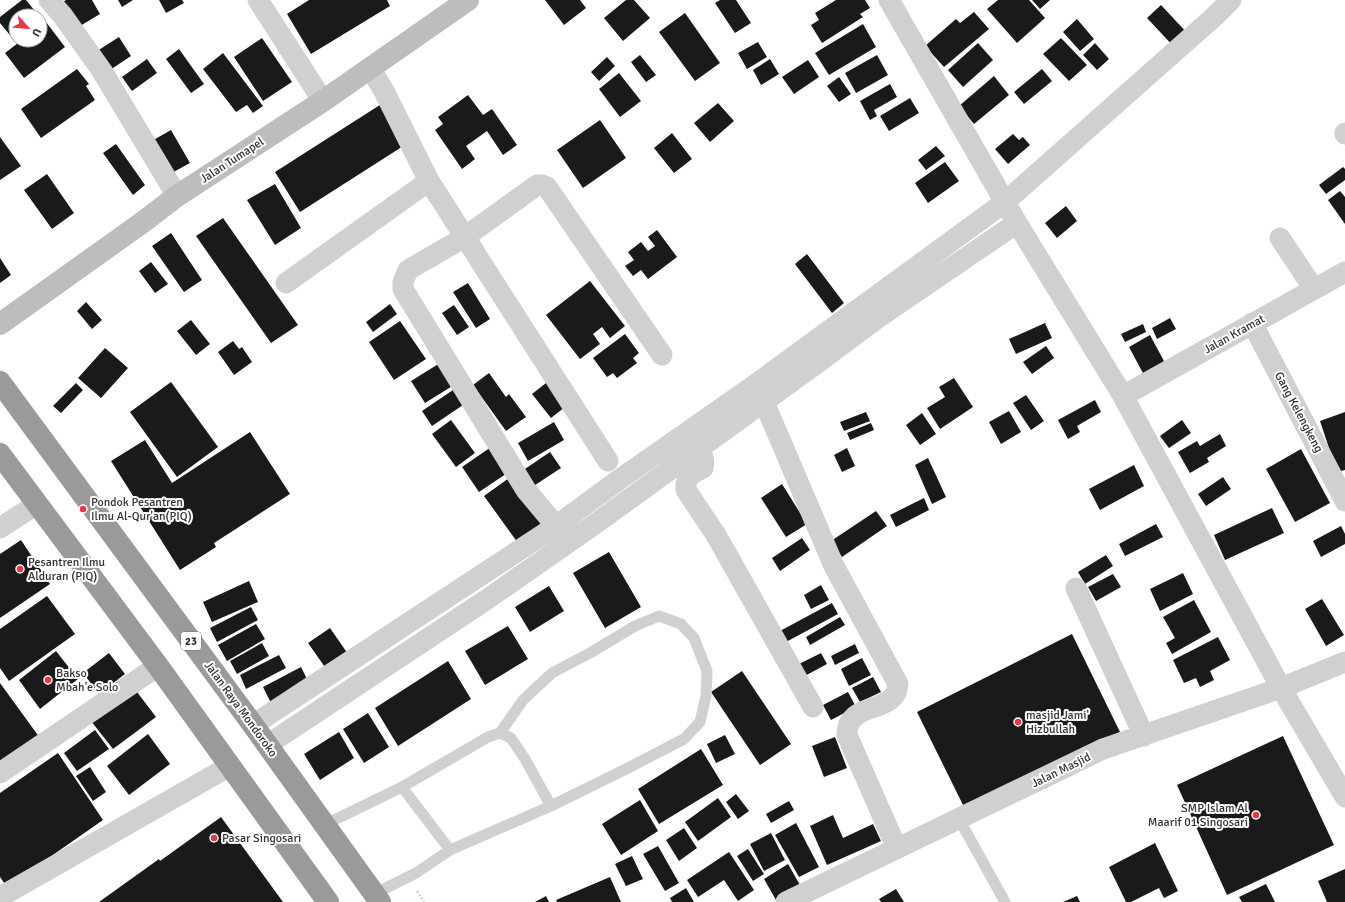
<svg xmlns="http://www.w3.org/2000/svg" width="1345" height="902" font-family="Signika,sans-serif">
  <rect width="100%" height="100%" fill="#fff"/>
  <path fill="#1a1a1a" d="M22,0H26L39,16H16V38L14,40L0,23V17Z
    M66,0H92L100,14L75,29L60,4Z
    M118,0H133L122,7Z
    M159,0H182L184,3L166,13Z
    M309,0H387L390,6L311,54L287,14Z
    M545,0H580L586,8L564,25Z
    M626,0H634L650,18L623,41L604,18Z
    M720,0H736L751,23L735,33L715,3Z
    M836,0H865L870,8L860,14L863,17L822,43L811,25L819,20L815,13Z
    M998,0H1029L1045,18L1017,43L987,9Z
    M1032,0H1050L1040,9Z
    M1161,5L1189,35L1175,48L1147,18Z
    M974,12L989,29L944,67L925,46L956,19L960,23Z
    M685,13L720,63L695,81L659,32Z
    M1077,19L1094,39L1080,51L1063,32Z
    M46,22L65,47L24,78L5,53L22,40H40V26Z
    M863,24L876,47L829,75L815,53Z
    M119,37L131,56L107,72L94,53Z
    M262,38L292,82L263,101L234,57Z
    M1061,38L1087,65L1069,81L1043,54Z
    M758,42L767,57L747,69L738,53Z
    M978,43L993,60L963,87L948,70Z
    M1095,43L1109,59L1097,70L1083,55Z
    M179,49L204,84L191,93L166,59Z
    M223,53L263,106L253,113L247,105L236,112L203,69Z
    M640,55L656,75L646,82L631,62Z
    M877,55L888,75L856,93L845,73Z
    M607,57L615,66L599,81L591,72Z
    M147,59L157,73L132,91L122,77Z
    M770,59L779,74L761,85L753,70Z
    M808,60L819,77L794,94L782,77Z
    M77,69L89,84L86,86L95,100L41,138L21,109Z
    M1042,69L1052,81L1024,104L1014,92Z
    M619,73L641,101L620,117L599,89Z
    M994,76L1009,95L974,124L959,106Z
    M839,77L851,94L839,102L827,86Z
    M890,84L897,97L874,110L877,116L870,120L860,101Z
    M468,95L483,115L492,109L517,145L503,155L487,131L466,146L475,159L462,169L435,130L443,124L438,117Z
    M910,98L919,113L889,131L880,116Z
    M383,103L408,143L300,212L275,172Z
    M718,103L734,121L710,142L694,123Z
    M600,120L626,158L583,188L557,150Z
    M171,130L190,163L168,175L150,142Z
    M672,133L692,159L674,173L654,148Z
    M1013,134L1019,140L1023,137L1030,145L1008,164L995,149Z
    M0,137L21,166L0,180Z
    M116,144L145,185L133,195L103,153Z
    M936,146L945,156L926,170L918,160Z
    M945,162L959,181L928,203L915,183Z
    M1343,167L1345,169V180L1326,194L1319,185Z
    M47,174L74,213L52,229L24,190Z
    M275,184L301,228L275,245L247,200Z
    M1340,191L1345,197V224L1328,200Z
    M1066,206L1077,221L1057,238L1045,223Z
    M223,218L298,325L271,343L196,236Z
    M657,230L677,257L648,279L641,270L633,276L625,266L634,260L628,252L641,242L648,251L655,246L648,237Z
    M171,233L202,280L184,292L152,246Z
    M807,254L844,303L832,313L795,264Z
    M0,258L11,275L0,283Z
    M151,262L168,284L155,293L139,271Z
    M590,281L625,326L610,338L602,327L593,334L600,344L580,359L546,315Z
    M468,283L490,319L476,328L453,292Z
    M86,302L102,320L92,329L77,311Z
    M390,304L397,314L373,332L366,322Z
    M454,305L469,327L457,335L442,313Z
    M1170,318L1176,329L1157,339L1152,328Z
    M191,320L210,344L196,355L177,331Z
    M400,321L426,359L394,380L369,342Z
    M1045,323L1052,338L1016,354L1009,339Z
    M1143,324L1146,332L1125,342L1121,334Z
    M625,334L639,353L633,358L637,363L617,378L613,373L607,377L593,358Z
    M1150,335L1165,363L1144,375L1129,347Z
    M233,341L239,349L242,347L252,362L234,375L218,352Z
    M1046,346L1054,358L1032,374L1023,362Z
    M105,348L128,368L101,398L78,378Z
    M440,363L454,385L425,403L411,381Z
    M489,373L506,397L509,394L526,417L506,431L473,385Z
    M954,378L973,407L940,429L927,408L945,397L939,387Z
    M171,382L218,447L177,477L130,412Z
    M76,383L83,390L61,413L53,406Z
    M546,383L565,407L551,418L532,394Z
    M453,390L463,405L432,426L422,411Z
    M1026,395L1044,421L1031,430L1013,403Z
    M1095,400L1101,412L1077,426L1080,432L1068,439L1058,420Z
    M1009,411L1021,432L1001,444L989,422Z
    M866,412L870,421L844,431L840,422Z
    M1345,412V470L1337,472L1320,421Z
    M922,413L936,434L920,445L906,425Z
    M451,420L475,453L456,467L432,434Z
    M1182,420L1191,433L1169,448L1160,436Z
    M554,422L564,440L528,461L518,443Z
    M871,423L874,430L850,440L847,433Z
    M250,432L290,494L214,543L216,547L180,570L111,461L145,440L172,483Z
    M1220,434L1226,446L1207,458L1209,462L1190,473L1178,452L1197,441L1200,446Z
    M494,445L512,470L479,492L462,467Z
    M847,448L855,466L842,472L834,455Z
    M1301,449L1330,503L1295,522L1266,469Z
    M550,452L561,468L529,489L519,473Z
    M928,458L946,497L932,504L915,465Z
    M1134,465L1144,486L1100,510L1089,489Z
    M1223,477L1231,489L1206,506L1198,494Z
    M509,478L543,525L518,543L484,496Z
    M782,484L807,524L786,537L761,498Z
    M924,498L929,510L896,527L890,515Z
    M1272,508L1284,533L1225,560L1214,535Z
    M876,511L887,526L842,557L831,541Z
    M1156,524L1163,537L1125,556L1119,544Z
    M1341,526L1345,534V544L1321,557L1313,541Z
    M802,538L810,550L780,571L772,558Z
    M21,540L50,584L0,618V554Z
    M609,552L641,607L605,628L573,573Z
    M1106,555L1113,566L1085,584L1078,572Z
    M1183,573L1193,594L1160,611L1150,589Z
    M1113,574L1121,587L1096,601L1088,587Z
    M249,581L258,602L212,622L203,602Z
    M821,585L829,600L811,609L804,595Z
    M549,586L564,611L530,632L515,607Z
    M47,596L75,634L9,681L0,668V629Z
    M1322,599L1344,635L1326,646L1305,609Z
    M1194,600L1211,632L1172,654L1166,643L1175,638L1163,617Z
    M832,603L838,614L786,642L780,631Z
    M251,607L258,620L217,642L210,628Z
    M840,617L845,625L810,645L806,637Z
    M256,624L265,639L227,661L218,645Z
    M508,626L528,659L485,685L465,651Z
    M330,628L348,654L327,670L308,643Z
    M1072,634L1120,732L965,809L917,712Z
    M1218,637L1230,660L1210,671L1214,680L1200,687L1196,678L1184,683L1173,660Z
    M262,643L269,656L237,674L230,661Z
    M855,644L859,653L835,665L831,656Z
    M56,651L78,679L40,709L19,680Z
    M109,653L125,674L99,694L83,673Z
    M821,653L827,664L801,678L795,666Z
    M279,655L286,668L246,689L240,675Z
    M862,658L871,675L849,686L841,669Z
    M448,661L471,699L398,746L375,708Z
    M301,667L310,685L272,705L263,687Z
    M742,671L791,744L760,765L711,692Z
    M873,677L881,692L860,702L852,688Z
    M0,683L40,738L0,768Z
    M134,688L156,717L113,749L91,721Z
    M848,692L856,707L831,720L823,705Z
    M368,713L389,747L364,763L343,729Z
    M95,730L109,749L77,771L64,753Z
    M339,732L354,758L320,780L304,754Z
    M148,734L170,764L129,795L107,766Z
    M725,735L735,754L716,763L707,744Z
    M1283,736L1334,845L1227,895L1177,785Z
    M835,737L847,768L824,777L812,746Z
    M701,749L723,785L659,824L638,789Z
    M58,753L103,820L7,887L0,877V793Z
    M90,767L106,792L93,801L76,776Z
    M736,794L749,811L738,819L726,802Z
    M718,798L731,817L698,841L685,822Z
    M640,800L658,831L621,855L602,824Z
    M789,801L794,810L771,823L766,814Z
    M833,815L843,838L873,824L881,841L827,865L810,826Z
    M221,817L283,902H99L159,859L160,861Z
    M796,823L819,867L799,877L775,835Z
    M684,828L697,848L679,861L666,840Z
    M771,833L785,860L764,871L750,844Z
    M1155,843L1178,891L1164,898L1159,888L1131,902H1126L1109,867Z
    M658,846L679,883L665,891L643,854Z
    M748,849L764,874L753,881L737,856Z
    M729,852L754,890L738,901L724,880L698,897L687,880Z
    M632,856L643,879L626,886L615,864Z
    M788,864L800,885L776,900L764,879Z
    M1345,869V902H1327L1318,881Z
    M610,877L621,902H557L556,900Z
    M1266,884L1275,902H1242L1239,897Z
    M686,888L694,902H672L670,898Z
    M896,889L904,902H881L879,899Z
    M546,896L549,902H535Z
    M1077,896L1080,902H1063Z"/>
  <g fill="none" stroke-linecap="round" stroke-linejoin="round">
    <path stroke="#cdcdcd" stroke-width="2.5" stroke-dasharray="2 2" stroke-linecap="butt" d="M417,891L424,902"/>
    <path stroke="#d0d0d0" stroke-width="11" d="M402,787L450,850
      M959,819L1005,902
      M324,825L402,787L488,737L500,733L511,738L525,759L551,806
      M374,894L416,873L450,850L551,806L630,767L684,739L700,722L706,696L707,671L694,638L681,624L659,616L635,626L590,653L552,673L523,700L500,733"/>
    <path stroke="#d0d0d0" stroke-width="21" d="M49,0L63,16L102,71L177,196
      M258,0L323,101
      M889,0L1017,223L1123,396L1281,688L1345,797
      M370,68L384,91L429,181L608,461
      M1345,133V134
      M1280,238L1314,289
      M286,283L429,181
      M1252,323L1345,501
      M1123,396L1345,272
      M764,402L834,566L898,684C897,688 897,693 894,696C881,712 847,705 847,735L897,849
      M692,439C699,449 706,455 703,468C692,474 685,476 686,490L716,535L813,707
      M556,526L526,490L403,289V282L408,270L465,237L537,185H542L547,187L662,355
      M0,528L37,504
      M1076,588L1144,736
      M253,725L556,526L620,479L756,384L1005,202L1215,16L1231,0
      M267,745L486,600L595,524L816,364L879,317L1017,223
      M0,773L158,666
      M0,897L230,766
      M786,902L1103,749L1281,688L1345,662"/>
    <path stroke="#bdbdbd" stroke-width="22" d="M0,324L143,222L177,196L323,101L468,0"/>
    <path stroke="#9a9a9a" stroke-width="22" d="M0,382L253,725L380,902
      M0,454L158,666L328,902"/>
  </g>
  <g fill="#e63946" stroke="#fff" stroke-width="1.5">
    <circle cx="83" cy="509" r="4"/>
    <circle cx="20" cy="569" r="4"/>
    <circle cx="48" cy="680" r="4"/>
    <circle cx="1018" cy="722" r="4"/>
    <circle cx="1256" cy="815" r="4"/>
    <circle cx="214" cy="838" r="4"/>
  </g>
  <g text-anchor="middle" stroke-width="4" stroke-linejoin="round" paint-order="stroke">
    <rect fill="#fff" stroke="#707070" stroke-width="1" x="181" y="632" width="20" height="18" rx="3"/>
    <g font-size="11" font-weight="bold" fill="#333">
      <text x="191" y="645">23</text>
    </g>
    <g font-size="12" fill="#333" stroke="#fff">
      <text transform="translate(232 160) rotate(-33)" y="4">Jalan Tumapel</text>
      <text transform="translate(1234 334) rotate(-29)" y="4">Jalan Kramat</text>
      <text transform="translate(1299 412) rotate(62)" y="4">Gang Kelengkeng</text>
      <text transform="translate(241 709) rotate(54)" y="4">Jalan Raya Mondoroko</text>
      <text transform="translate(1061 770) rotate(-26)" y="4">Jalan Masjid</text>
    </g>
    <g font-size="12" fill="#333" stroke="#fff" text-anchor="start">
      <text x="91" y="506">Pondok Pesantren<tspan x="91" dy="14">Ilmu Al-Qur'an(PIQ)</tspan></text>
      <text x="28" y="566">Pesantren Ilmu<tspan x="28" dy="14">Alduran (PIQ)</tspan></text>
      <text x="56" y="677">Bakso<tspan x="56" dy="14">Mbah'e Solo</tspan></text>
      <text x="1026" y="719">masjid Jami'<tspan x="1026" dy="14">Hizbullah</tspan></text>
      <text x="1248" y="812" text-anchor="end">SMP Islam Al<tspan x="1248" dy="14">Maarif 01 Singosari</tspan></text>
      <text x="222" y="842">Pasar Singosari</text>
    </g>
  </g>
  <g transform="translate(28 28) rotate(117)"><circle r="19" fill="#ffffff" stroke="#adadad"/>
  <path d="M0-3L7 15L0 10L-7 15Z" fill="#e63946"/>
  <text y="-6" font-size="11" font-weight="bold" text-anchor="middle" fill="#333333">U</text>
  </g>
</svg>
